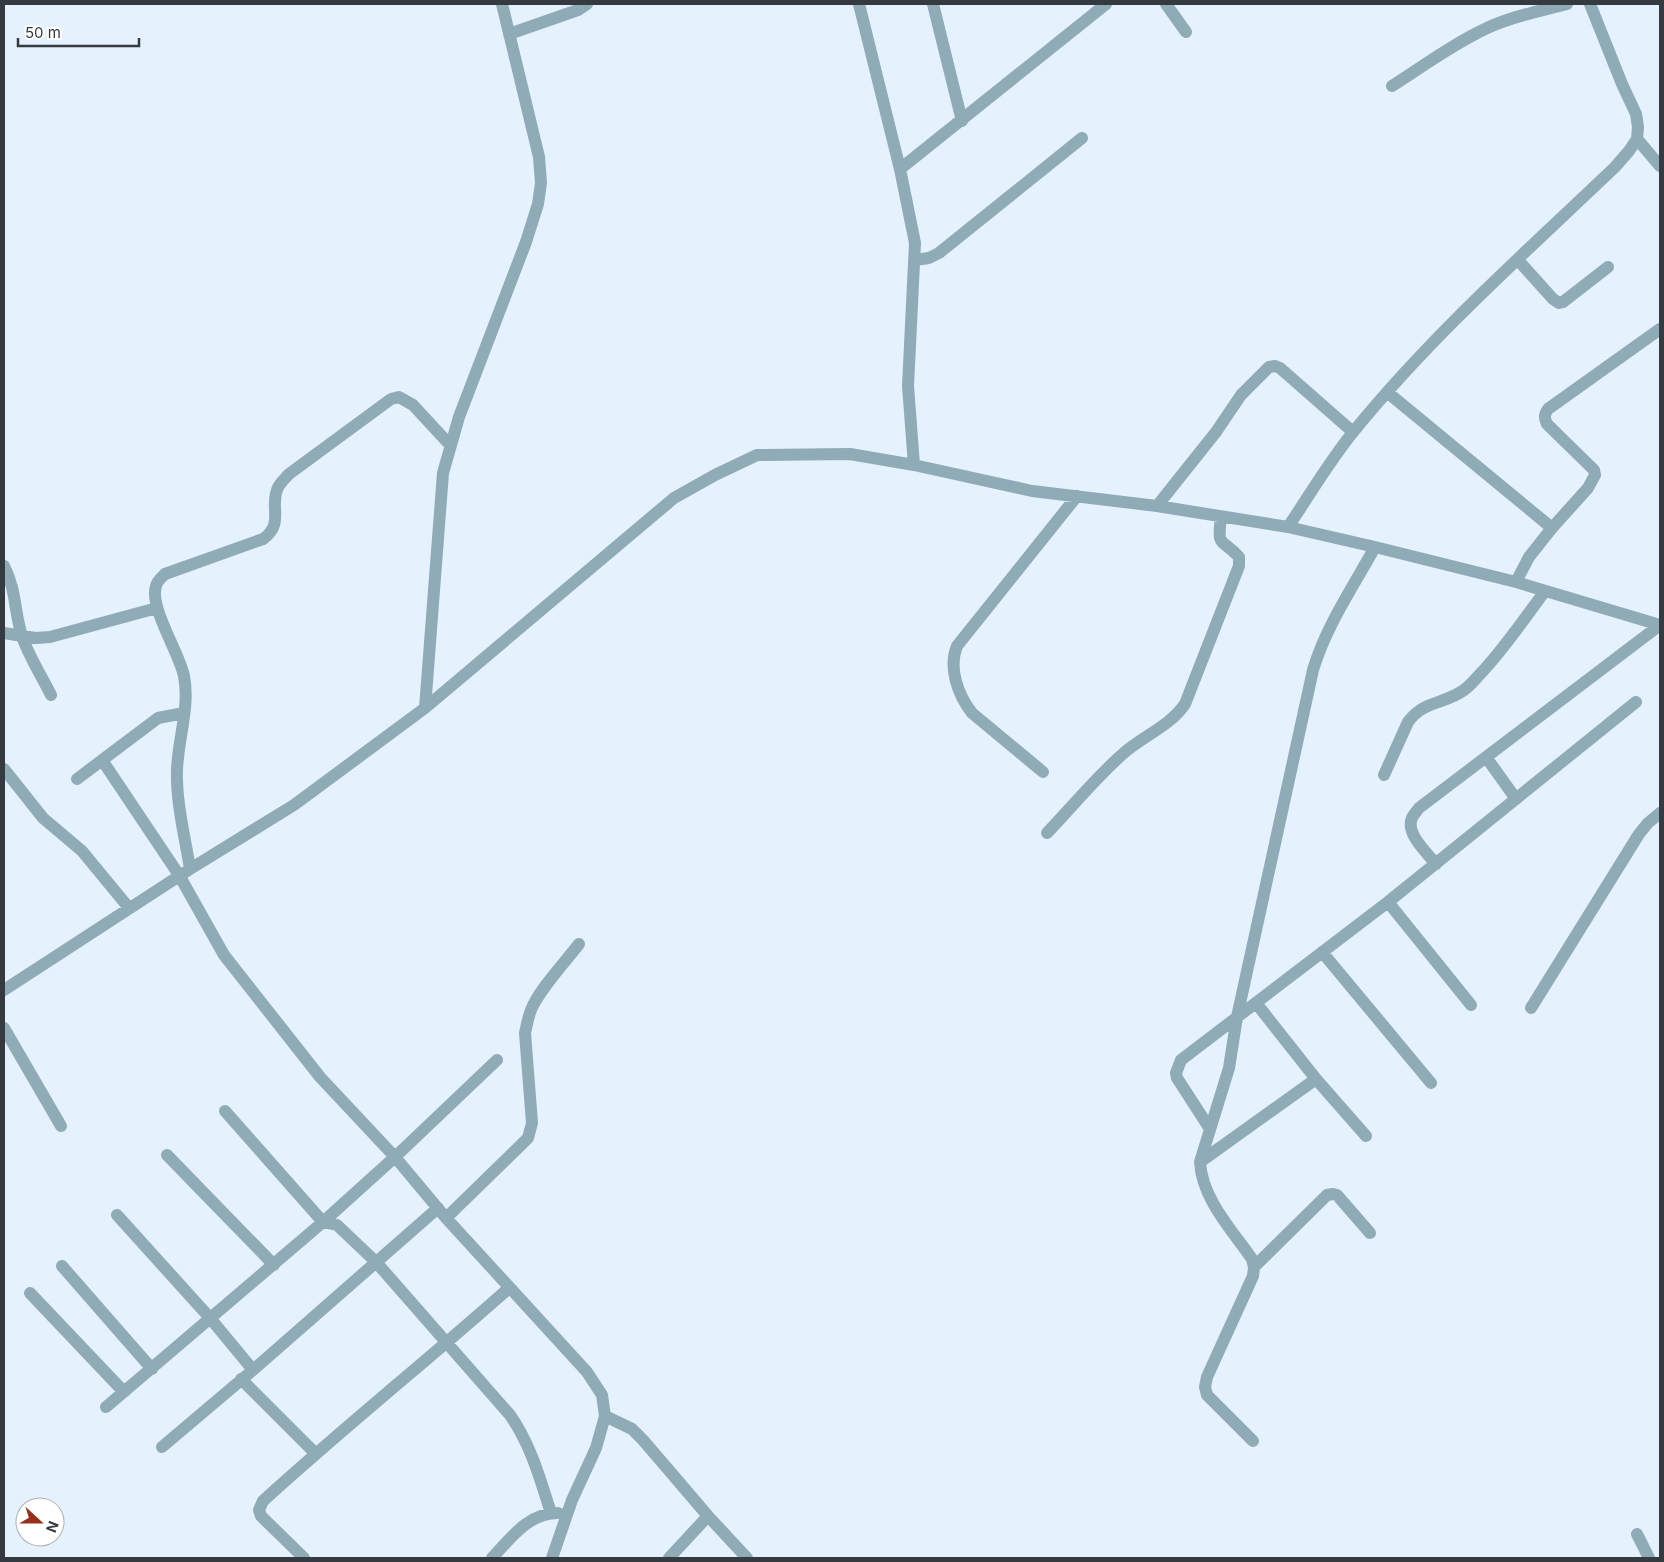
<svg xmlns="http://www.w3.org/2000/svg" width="1664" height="1562" font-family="Inter,sans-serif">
  <rect width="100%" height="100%" fill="#e5f1fd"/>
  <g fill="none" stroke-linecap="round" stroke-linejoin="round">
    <path stroke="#8eabb6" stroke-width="12" d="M859,4L900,169L915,243L908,386L914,465
      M933,4L962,121
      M1166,4L1186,32
      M509,34L578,10L587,4
      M1392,86C1423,66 1453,44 1487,28C1512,16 1541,11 1567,4
      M1637,139L1660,166
      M900,169L1106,4
      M915,260L929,258L939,253L1082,138
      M1518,260L1553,299L1559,303L1563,302L1608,267
      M1387,392L1552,528
      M1157,506L1216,432L1241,395L1269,367L1275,366L1280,368L1353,432
      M1288,527C1309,496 1330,460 1354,431C1432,335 1526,252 1615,167L1629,151L1637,139L1638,127L1636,114L1622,84L1590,4
      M4,566C17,591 14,614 23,639C30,658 42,677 51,695
      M1516,582L1529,557L1552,528L1588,488L1595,475L1594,470L1547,424C1544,418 1544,415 1548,409L1660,329
      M4,633L35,638L50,637L157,608
      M425,708L443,473L459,417L526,242L538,204L541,183L539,157L502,4
      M1486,757L1516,799
      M102,760L179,875L224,955L320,1077L395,1157L446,1218L587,1372L602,1395L605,1416L596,1448L572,1500L552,1558
      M4,769L43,818L82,851L129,908
      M1043,772L972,713C958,695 948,668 957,646L1077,496
      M1384,775L1408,722C1424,700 1443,705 1464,690C1471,685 1477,677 1483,671C1506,646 1525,618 1545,591
      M77,779L158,718L184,713
      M1047,833C1072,807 1098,775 1125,752C1145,735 1170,726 1185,704L1239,566V557C1221,537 1217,549 1221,517
      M1436,864C1427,853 1405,833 1412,818C1413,815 1417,811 1419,808L1660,625
      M190,869C185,837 176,803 177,770C178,739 190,707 184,676C179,652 149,607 156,586C157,581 161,578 165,574L263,539C284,524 270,509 277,490C279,483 285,479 289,474L391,399L399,397L413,405L450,445
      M1388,902L1471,1005
      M1322,952L1431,1083
      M4,990L190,869L294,805L425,708L674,498L715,475L757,455L850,454L914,465L1032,491L1157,506L1288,527L1375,547L1516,582L1660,625
      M1256,1003L1316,1079L1366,1136
      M1531,1008L1639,834L1648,823L1660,813
      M4,1028L61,1126
      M225,1111L323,1222L337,1225L376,1262L510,1415C531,1445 540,1479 551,1513
      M1210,1129L1177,1078L1176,1073L1181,1060L1388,902L1636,702
      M167,1155L274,1265
      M1200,1162L1316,1079
      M117,1215L210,1318L253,1370
      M446,1218L528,1138L532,1123L525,1033C527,1025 528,1017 531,1010C538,991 566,961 579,944
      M62,1266L152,1369
      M1254,1267L1327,1195L1333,1194L1337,1195L1370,1233
      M30,1293L124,1392
      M241,1379L315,1453
      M106,1407L323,1222L395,1157L497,1060
      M605,1416L632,1429L643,1440L708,1516L747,1558
      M1253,1441L1207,1395L1205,1387L1207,1377L1253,1276L1254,1267L1252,1259C1232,1230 1202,1199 1200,1162L1229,1068L1237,1017L1313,670C1326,626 1353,587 1375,547
      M162,1447L253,1370L438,1208
      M1637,1534L1649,1558
      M304,1558L261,1516L259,1510L263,1501C343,1428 428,1360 509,1288
      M492,1558C511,1538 528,1513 558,1513
      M669,1558L708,1516"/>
  </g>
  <rect width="1664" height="1562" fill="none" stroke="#353a41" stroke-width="10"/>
  <g transform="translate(40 1522) rotate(111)"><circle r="24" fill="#ffffff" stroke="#aeb0b3"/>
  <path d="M0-4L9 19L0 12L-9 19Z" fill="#99301b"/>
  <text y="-8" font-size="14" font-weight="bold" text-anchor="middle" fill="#353a41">N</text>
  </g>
  <path d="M18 38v8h121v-8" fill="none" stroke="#353a41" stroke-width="2.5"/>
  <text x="25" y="38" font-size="15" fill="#353a41" stroke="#ffffff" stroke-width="4" paint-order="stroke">50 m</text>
</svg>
